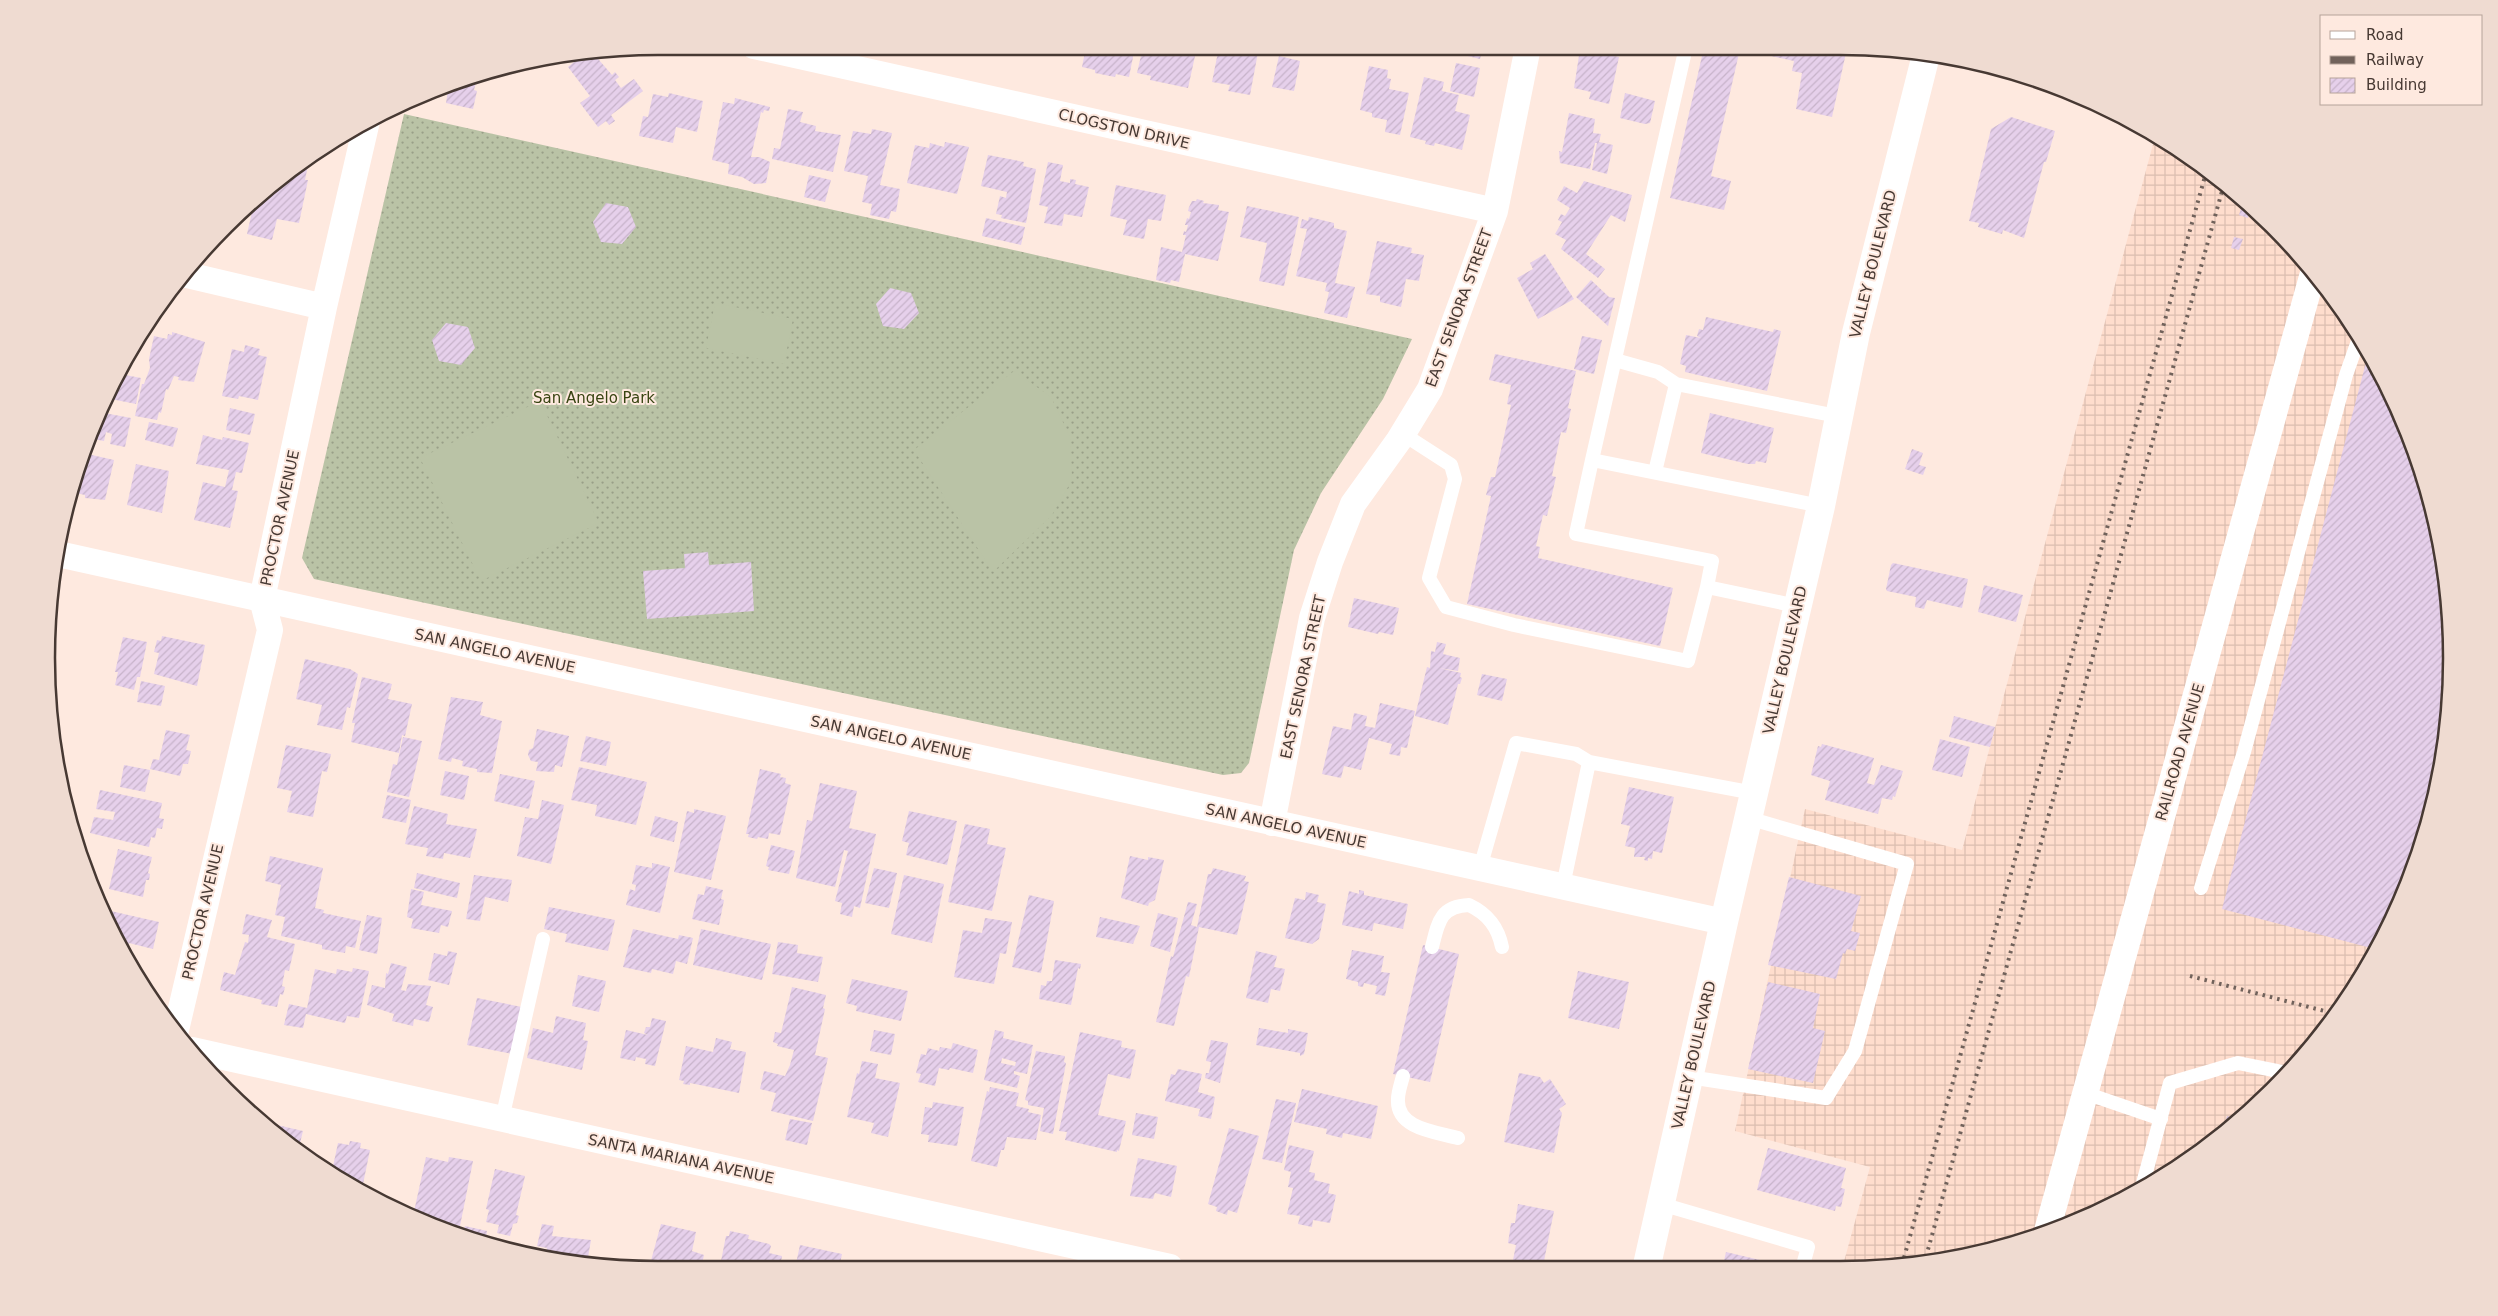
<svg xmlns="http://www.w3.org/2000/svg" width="2498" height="1316" font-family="'DejaVu Sans',sans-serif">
  <defs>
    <pattern id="industrial-grid" width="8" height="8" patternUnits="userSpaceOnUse" patternTransform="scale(1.25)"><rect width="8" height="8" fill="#feddcd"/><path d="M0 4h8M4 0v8" fill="none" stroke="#dbbeb0"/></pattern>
    <pattern id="grass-dots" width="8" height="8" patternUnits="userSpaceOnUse" patternTransform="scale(1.25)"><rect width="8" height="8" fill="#bac3a6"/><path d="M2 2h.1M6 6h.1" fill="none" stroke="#999f88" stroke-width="1.8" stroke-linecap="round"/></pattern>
    <pattern id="building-hatch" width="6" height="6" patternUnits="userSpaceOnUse" patternTransform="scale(1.25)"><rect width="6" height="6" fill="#e6d0eb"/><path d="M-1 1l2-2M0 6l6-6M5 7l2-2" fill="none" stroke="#c7b3ca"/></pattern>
  </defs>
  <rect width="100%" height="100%" fill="#fee9df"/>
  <path fill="url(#industrial-grid)" d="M2155,137L2213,173L2300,255L2370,352L2419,462L2447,578L2450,698L2431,817L2389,929L2300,1062L2180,1166L2074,1223L1920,1264L1843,1265L1870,1167L1735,1131L1805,809L1962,850Z"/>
  <path fill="url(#grass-dots)" d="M404,114L1412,339L1383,399L1321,493L1294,550L1249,763L1241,773L1223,775L314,579L302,558Z"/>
  <path fill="#bac3a6" d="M715,303L793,319L784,364L706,348Z
    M1014,371L1051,397L1070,437L1072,480L1052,515L993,572L914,450Z
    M540,401L599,523L481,581L420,458Z"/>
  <path fill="url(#building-hatch)" fill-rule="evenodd" d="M1086,47H1135L1129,77L1116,74L1115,77L1095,73V70L1082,67Z
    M1143,47H1197L1188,88L1150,80L1151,76L1137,73Z
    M1219,47H1259L1250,95L1228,91L1230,85L1212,82Z
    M1452,47H1483L1480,59L1451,52Z
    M1704,47L1847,48L1832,117L1796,109L1802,73L1792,71L1794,61L1740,49L1711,176L1731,181L1724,210L1670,198Z
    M1580,49L1619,57L1609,104L1589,99L1591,92L1574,88Z
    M585,53H593L612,75L615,72L619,77L615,80L621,88L634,79L643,91L611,115L615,121L609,125L606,121L598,127L580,103L590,96L568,67Z
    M1279,56L1300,61L1294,91L1272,87Z
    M1456,63L1480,68L1474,97L1450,91Z
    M1369,66L1388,70L1387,78L1391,79L1389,89L1409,93L1400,135L1385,132L1387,120L1372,117V113L1360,110Z
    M478,74L474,90L477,91L473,109L446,103L448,90L444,87Z
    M1424,77L1444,82L1442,91L1459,95L1455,111L1470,115L1462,150L1435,143L1434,146L1425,144L1426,141L1410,137Z
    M669,93L703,101L697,132L676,127L673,143L639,136L643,116L648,117L653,94L668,97Z
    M1625,93L1655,101L1650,123L1645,124L1620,118Z
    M735,98L770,107L769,111L764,110L763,113L761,112L751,157H759L770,162L766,183L754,184L742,177L728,174L729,164L712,160L723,102L734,104Z
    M788,109L803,112L800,122L816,126L815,131L841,135L833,172L772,159L774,148L780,149Z
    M1569,113L1595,119L1593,133L1601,134L1599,142L1613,145L1607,174L1592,170L1597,143H1595L1590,169L1560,163L1559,151L1562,152Z
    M2011,117L2055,131L2046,162H2044L2024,238L2003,230L2002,234L1978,227L1979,223L1969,221L1991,129Z
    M872,129L892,133L880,185L900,189L896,212L891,211L889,219L870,215L872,204L862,202L868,176L844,171L853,131L871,134Z
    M945,142L969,147L957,194L907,183L915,145L929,148L930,143L944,147Z
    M988,155L1024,162L1023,166L1036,169L1026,223L1001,218L1002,215L996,214L1000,196L1006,198L1007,192L981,186Z
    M1048,162L1063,165L1060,181L1070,183V179L1076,180L1075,184L1089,187L1082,217L1064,214L1062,226L1044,223L1048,207L1039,205Z
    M300,163L308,165L305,180H308L299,223L277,219L272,240L247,234L254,203L283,175L289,176L290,169Z
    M809,175L831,180L825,202L804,197Z
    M1584,181L1632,195L1625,222L1611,215L1586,254L1605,269L1598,278L1561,249L1566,240L1555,234L1562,222L1558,220L1561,214L1565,216L1570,208L1557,200L1564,186L1577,193Z
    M1116,185L1166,195L1161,221L1148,219L1144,239L1123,235L1127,220L1110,216Z
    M1197,199L1204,201L1203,203L1219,205L1218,210L1229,212L1218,261L1185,254L1179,282L1171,280L1170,283L1156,280L1161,247L1182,252L1186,235H1183L1184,231L1186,232L1188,225H1185L1187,218L1189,219L1191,212L1188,211L1189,207L1192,201H1196Z
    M2243,201L2250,208L2248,218L2239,215Z
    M606,203L628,207L636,227L622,244L601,242L593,222Z
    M1247,206L1299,217L1284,286L1259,281L1267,243L1240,237Z
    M1309,217L1334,223V228L1347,231L1335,283L1355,287L1347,318L1324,313L1329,292L1325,291L1327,283L1296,276L1307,229L1300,228L1302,219L1308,221Z
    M986,218L1025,227L1021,245L982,236Z
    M2234,237L2243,239L2239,250L2231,248Z
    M1377,241L1412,248L1411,253L1424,255L1419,281L1406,279L1401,307L1380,302V296L1366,294Z
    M1545,254L1574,299L1538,319L1517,278L1533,269L1530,263Z
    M1591,280L1609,297L1615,298L1608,326L1576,297Z
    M890,288L911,293L919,313L904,329L883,326L876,304Z
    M1706,317L1773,332L1774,329L1781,331L1767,391L1685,372L1686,366L1680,364L1686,335L1701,338L1697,336L1699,329L1703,330Z
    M446,323L468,327L475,348L461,365L439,361L432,340Z
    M172,332L205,342L194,382L178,380L179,377L174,376L168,390L166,389L161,413L159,412L157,420L135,416L142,384H144L150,368L149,359L154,336L167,339L168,334L172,335Z
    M1582,336L1602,340L1594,374L1574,369Z
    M139,338L136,354L127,360Z
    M245,345L260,349L258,355L267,357L258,400L239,396L238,399L222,396L232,349L244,352Z
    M2369,351L2419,462L2447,578L2450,698L2431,817L2389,929L2375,949L2222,909Z
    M1495,354L1576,371L1568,408L1571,409L1566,433L1561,432L1552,476L1556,477L1547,516L1543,515L1536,546L1540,547L1538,558L1673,588L1660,646L1467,604L1491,496L1486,495L1491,477H1495L1511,405L1507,404L1511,385L1489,380Z
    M120,374L141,378L136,404L111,399L114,384Z
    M230,408L255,414L250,435L226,430Z
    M99,412L131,418L125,447L110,444L112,434L106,432L104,441L88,438Z
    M1710,413L1774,428L1766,463L1756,461L1755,464H1748L1701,453Z
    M149,422L178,428L173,447L145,440Z
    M203,435L222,440L223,437L249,443L242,473L236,472L232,490L238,491L230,528L194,520L203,482L225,487L229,470L196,464Z
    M1912,449L1923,453L1919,465L1926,467L1923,475L1905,469Z
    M83,453L114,460L105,500L85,498V495L71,492Z
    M136,464L169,471L162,513L127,505Z
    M708,552L709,565L751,562L754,611L647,619L643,571L685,568L684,554Z
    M1893,563L1968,579L1962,608L1927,600L1924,609L1915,607L1916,597L1887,591L1886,589L1891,565Z
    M1984,585L2023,595L2016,622L1978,612Z
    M1354,598L1399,608L1393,635L1379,632L1378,634L1348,627Z
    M162,636L205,645L197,686L154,674L159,653L154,652L157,640L161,641Z
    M123,637L147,642L140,677H137L134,690L115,685L118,672H115Z
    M1437,642L1446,644L1443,654L1460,658L1458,671L1439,668L1461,673L1460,677L1462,678L1460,684H1458L1448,725L1415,716L1427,667L1430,668L1431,651L1435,652Z
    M305,659L350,669L358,674L350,708L347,707L342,730L317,725L322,705L296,699Z
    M1482,674L1507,679L1502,701L1477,695Z
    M362,677L392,684L388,699L412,704L405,736L402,735L399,753L351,742L355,723H352Z
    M141,681L165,686L161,706L137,702Z
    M451,697L483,702L480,715L502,721L492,773L477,772V769L462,766L463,761L452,758L451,762L438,759Z
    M1380,703L1415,711L1407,748L1401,747L1400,756L1389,754L1392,744L1369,738L1361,770L1344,766L1341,778L1322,774L1333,726L1351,730L1354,713L1367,716L1365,726L1375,728Z
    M1954,716L1995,727L1990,747L1949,737Z
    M537,729L569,736L562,767L555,765L554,772L536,771L538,762L531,761L528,755L529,750L533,748Z
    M166,730L190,735L186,750L191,751L188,764H183L180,776L150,769L153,759L159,760Z
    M586,736L611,742L606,766L580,761Z
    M403,737L422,741L409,797L387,792L393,764L397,765Z
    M1940,739L1970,747L1962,777L1932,770Z
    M1822,744L1874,758L1867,783L1874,785L1881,765L1903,771L1895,797L1893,796L1892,800L1882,798L1878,814L1825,800L1830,781L1811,775L1818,746L1821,747Z
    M286,745L331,754L327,772L322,771L313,817L287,812L292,791L277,788Z
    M124,765L150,770L145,792L120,787Z
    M579,767L647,782L636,825L595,816L597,805L571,800Z
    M760,769L781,774L780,777L786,778L785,783L791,785L780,835L769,833L768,839L758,837L757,839L748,837L749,834H746Z
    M445,771L469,776L464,800L440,795Z
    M500,774L535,781L529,809L494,801Z
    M820,783L857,791L849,828L876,834L860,908L854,906L852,917L840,914L842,903L835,901L848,851L844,850L835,887L796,878L807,820L812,821Z
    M1629,787L1674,797L1662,853L1653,851L1652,859L1648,858V861L1644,860L1645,857H1634L1635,848L1625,846L1630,826L1621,824Z
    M100,790L162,803L159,818L164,819L162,829L157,828L155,838L151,837L149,847L90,833L94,817L113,820L115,812L96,809Z
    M387,795L411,800L406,823L382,818Z
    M542,800L564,805L551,864L517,856L525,817L538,819Z
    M414,806L448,814L446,824L477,829L470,858L444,853L443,859L426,856L428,848L405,844Z
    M694,809L726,816L711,880L674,872L687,811L694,813Z
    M909,811L957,821L947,865L906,855L909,843L902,841Z
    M655,816L678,822L674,842L650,836Z
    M965,824L990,829L987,844L1006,848L992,911L948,902Z
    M771,845L795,851L789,874L768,870L769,867L766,866Z
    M118,849L152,857L148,873L150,874L149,880H146L143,897L109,889Z
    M270,856L323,868L315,908L324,910L323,913L361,921L355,948L346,946L345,953L322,949V945L281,936L285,917L275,915L281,885L265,881Z
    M1130,856L1148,860V857L1164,860L1155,900L1149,903L1148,906L1121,898Z
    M652,863L670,867L660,913L626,905L630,889L635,891L636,885L632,884L636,865L652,868Z
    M874,868L897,873L889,908L865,903Z
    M1213,868L1246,876L1244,881L1249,882L1237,935L1199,927L1189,977L1186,976L1174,1026L1156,1022L1171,956L1173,957L1188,902L1197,904L1191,925L1197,927L1208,874H1211Z
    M417,873L460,883L457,898L414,888Z
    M474,875L512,880L508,902L485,897L480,921L466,919Z
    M904,875L944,884L932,943L891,934Z
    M1789,877L1861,896L1851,931L1860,933L1855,951L1847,949L1845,954L1843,953L1836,979L1768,965Z
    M706,886L723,890L721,899L724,900L719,925L692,919L698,894L704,895Z
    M411,889L424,892L421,905L452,911L448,927L441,925L439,933L411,928L413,919L407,917Z
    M1359,890L1364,891V895L1408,904L1403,929L1374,923L1372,931L1342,925L1349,891L1359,894Z
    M1306,892L1319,895L1317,902L1326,904L1319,939L1312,944L1285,938L1295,898L1305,900Z
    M1029,895L1054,901L1041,973L1012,967Z
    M549,907L615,920L608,951L565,942L567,934L544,929Z
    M102,909L159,922L153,949L129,943L126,955Z
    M1158,913L1178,918L1170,952L1150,946Z
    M246,914L272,920L267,937L295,944L289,971L285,970L282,986L285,987L283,995L280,994L277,1007L261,1004L262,1000L220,990L224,972L235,975L245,942L248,943L249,935L242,934Z
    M367,915L382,918L377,954L359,950Z
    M1100,917L1140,926L1133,944L1096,937Z
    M985,918L1012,922L1006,954L1000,953L994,984L954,977L963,930L982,933Z
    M633,929L678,939L679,935L693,938L687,964L676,961L673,974L652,969L651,973L623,967Z
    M701,929L771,944L762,980L693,965Z
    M778,942L798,945L797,953L823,957L818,982L772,974Z
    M1423,945L1459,954L1430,1082L1393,1074Z
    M1352,950L1384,956L1381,972L1390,973L1385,996L1375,994L1377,986L1364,983L1363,987L1358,986V982L1346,979Z
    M448,951L457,953L449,985L428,980L434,953L447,956Z
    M1256,951L1277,956L1274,967L1285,969L1280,991L1271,989L1268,1003L1246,998Z
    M1055,960L1081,964L1080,969L1078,968L1071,1005L1039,999L1041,985L1046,986L1047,981H1052Z
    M391,963L407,967L401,990L406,991L408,984L431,986L426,1005L433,1007L429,1022L414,1019L413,1026L392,1021L394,1014L367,1005L372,985L385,988L386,973L388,974Z
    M353,968L369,971L359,1018L347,1016L345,1023L306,1014L303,1028L284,1025L289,1004L307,1008L315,969L336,974L337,969L352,972Z
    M1578,971L1629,982L1619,1029L1568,1018Z
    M578,975L606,981L599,1012L572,1006Z
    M852,979L908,991L901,1021L856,1011L857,1006L846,1003Z
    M1768,982L1820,994L1813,1028L1825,1031L1813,1083L1748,1069Z
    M792,987L826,995L823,1008L825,1009L815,1055L828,1058L813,1121L771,1111L776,1093L760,1089L764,1071L785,1076L790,1065L794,1050L777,1046L778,1044L773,1042L775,1032L781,1033Z
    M477,998L522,1007L512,1054L467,1045Z
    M556,1016L586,1023L583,1040L588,1041L582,1070L527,1058L533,1028L553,1033Z
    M652,1018L666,1021L655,1066L645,1064L646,1059L636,1057L635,1061L620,1058L626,1030L648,1035L644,1033L646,1027H650Z
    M1259,1028L1288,1033V1029L1308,1033L1304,1054L1300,1056V1053L1256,1045Z
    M874,1030L895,1034L891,1055L870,1051Z
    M995,1030L1004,1032L1003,1038L1033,1045L1027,1074L1014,1071V1074L1020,1076L1017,1088L984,1080ZM1002,1058L1016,1062L1015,1066L1001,1063Z
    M1080,1032L1122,1041L1121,1047L1136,1050L1130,1079L1108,1074L1098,1115L1126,1121L1119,1151L1117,1150V1152L1065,1140L1067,1132L1059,1131Z
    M716,1038L732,1042L730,1049L746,1052L739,1093L690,1083V1085L683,1084L684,1081L679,1080L686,1046L713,1052Z
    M1211,1040L1228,1043L1220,1083L1205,1078L1206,1073H1209L1211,1062L1206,1061Z
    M953,1043L978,1050L973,1073L950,1068L949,1070L939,1068L935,1086L918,1082L921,1074L916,1073L921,1054L926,1055L928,1048L939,1051L940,1047L951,1049Z
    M1036,1051L1065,1056L1064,1062L1066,1063L1053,1134L1040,1131L1044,1108L1028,1105V1101L1025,1100Z
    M862,1061L878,1064L875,1078L900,1083L888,1137L871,1133L874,1123L847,1117L857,1073L859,1074Z
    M1178,1069L1202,1074L1198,1092L1215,1097L1211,1119L1198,1116L1200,1109L1165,1101L1171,1074L1175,1075Z
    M1519,1073L1540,1077L1544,1083L1550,1079L1566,1104L1559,1109L1562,1113L1554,1153L1504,1142Z
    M990,1087L1019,1093L1016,1106L1029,1109L1028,1112L1041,1115L1036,1140L1007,1137L1004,1150H1001L997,1167L971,1161L987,1091L989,1092Z
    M1302,1089L1378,1106L1371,1139L1343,1133L1342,1138L1326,1134L1327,1129L1294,1122Z
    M1276,1099L1296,1103L1282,1163L1262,1159Z
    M933,1102L964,1107L957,1146L928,1142L929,1135L921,1134L925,1107L932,1108Z
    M1136,1113L1158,1117L1154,1139L1132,1135Z
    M2227,1116L2235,1118L2223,1129Z
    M790,1119L812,1123L807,1145L785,1140Z
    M260,1121L303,1131L298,1151L286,1144Z
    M1229,1128L1259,1136L1237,1213L1228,1210L1227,1215L1216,1211L1217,1207L1208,1204Z
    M350,1141L361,1143L360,1148L370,1150L362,1189L344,1179L345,1174L332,1171L338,1143L349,1145Z
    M1289,1145L1314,1151L1309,1172L1315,1173L1314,1180L1330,1184L1328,1193L1336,1195L1330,1223L1313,1220L1312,1227L1298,1224L1300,1216L1287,1214L1293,1188L1288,1187L1291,1172L1284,1170Z
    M1768,1148L1846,1168L1841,1188L1845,1189L1841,1207L1836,1206L1835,1211L1757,1190Z
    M426,1157L448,1162L449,1157L473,1161L460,1226L413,1216Z
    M1138,1158L1177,1166L1171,1197L1155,1193L1153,1199L1130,1196Z
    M495,1169L525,1176L516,1215L519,1216L517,1223L513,1224L510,1236L497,1233L499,1225L486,1222L489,1210L486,1209Z
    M364,1192L381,1195L380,1202Z
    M1518,1204L1554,1211L1543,1266H1503L1504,1263L1512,1265L1516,1245L1508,1243L1511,1223H1515Z
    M542,1224L554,1226L552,1236L591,1240L587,1263L546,1256L547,1248L537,1246Z
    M661,1224L696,1232L692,1251L704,1255L701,1268H649Z
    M465,1226L487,1231L485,1243L463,1235Z
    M730,1231L749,1235L748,1239L769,1244L771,1246L769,1253L782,1256L780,1268H731L720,1266L726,1236H729Z
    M800,1245L842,1254L839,1268H795Z
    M1726,1252L1777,1264V1265H1723Z
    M898,1261L915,1265V1268H885L886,1264L897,1266Z"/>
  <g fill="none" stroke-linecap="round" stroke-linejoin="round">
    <path stroke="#fff" stroke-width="14" d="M1615,360L1658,372L1676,384
      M1403,434L1451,465L1455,479L1429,578L1446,607L1514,625L1688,661L1707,587
      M1592,460L1686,47
      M1655,472L1676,384L1837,416
      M1797,606L1707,587L1712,561L1576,534L1592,460L1821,506
      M1589,762L1754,793
      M1480,868L1516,743L1576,754L1589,762L1563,886
      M2201,888L2244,752L2346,375L2359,338
      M1432,947C1438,923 1440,906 1469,905C1488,914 1498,927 1502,947
      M1403,1076C1401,1084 1398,1092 1398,1099C1396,1129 1437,1132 1458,1138
      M1689,1077L1826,1098L1855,1051L1907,864L1748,818
      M2085,1093L2161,1119
      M502,1119L543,939
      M2142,1187L2170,1083L2238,1063L2287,1073
      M1661,1204L1808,1247L1803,1265"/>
    <path stroke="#fff" stroke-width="26" d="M754,46L1495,211
      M183,274L324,307
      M58,554L1724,922
      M1272,823L1312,618L1330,562L1353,504L1399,440L1430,389L1495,211L1528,47
      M176,1030L270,630L262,599L324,307L367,121
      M192,1050L1170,1267
      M2047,1231L2313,273"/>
    <path stroke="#fff" stroke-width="28" d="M1647,1265L1724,922L1821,506L1856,333L1926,55"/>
    <path stroke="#71625b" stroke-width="4" stroke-dasharray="2.5 5" stroke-linecap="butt" d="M2190,976L2332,1013
      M1924,1264L2224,184
      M1902,1265L2207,169"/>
  </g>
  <g text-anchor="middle" stroke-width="4" stroke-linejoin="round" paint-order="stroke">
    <g font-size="15" fill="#473933" stroke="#fee9df">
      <text transform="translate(1124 129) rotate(13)" y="5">CLOGSTON DRIVE</text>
      <text transform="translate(1873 264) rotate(-76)" y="5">VALLEY BOULEVARD</text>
      <text transform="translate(1459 308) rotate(-70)" y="5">EAST SENORA STREET</text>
      <text transform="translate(280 518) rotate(-78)" y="5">PROCTOR AVENUE</text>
      <text transform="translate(495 651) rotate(12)" y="5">SAN ANGELO AVENUE</text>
      <text transform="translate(1785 660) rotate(-77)" y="5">VALLEY BOULEVARD</text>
      <text transform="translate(1303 677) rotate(-78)" y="5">EAST SENORA STREET</text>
      <text transform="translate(891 738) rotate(12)" y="5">SAN ANGELO AVENUE</text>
      <text transform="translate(2180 752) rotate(-74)" y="5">RAILROAD AVENUE</text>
      <text transform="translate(1286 826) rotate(12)" y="5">SAN ANGELO AVENUE</text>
      <text transform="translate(203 912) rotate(-77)" y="5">PROCTOR AVENUE</text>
      <text transform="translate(1694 1055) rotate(-77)" y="5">VALLEY BOULEVARD</text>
      <text transform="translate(681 1159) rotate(12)" y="5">SANTA MARIANA AVENUE</text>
    </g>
    <g font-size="15" fill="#384412" stroke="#fee9df">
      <text x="594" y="403">San Angelo Park</text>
    </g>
  </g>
  <path d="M0 0H2498V1316H0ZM658 55H1840A603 603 0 0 1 2443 658V658A603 603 0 0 1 1840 1261H658A603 603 0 0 1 55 658V658A603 603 0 0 1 658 55Z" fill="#efdbd1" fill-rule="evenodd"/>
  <path fill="none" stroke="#473933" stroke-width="2.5" d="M658 55H1840A603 603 0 0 1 2443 658V658A603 603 0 0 1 1840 1261H658A603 603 0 0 1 55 658V658A603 603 0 0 1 658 55Z"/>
  <rect x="2320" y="15" width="162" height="90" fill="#fee9df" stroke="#b5a39a"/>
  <rect x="2330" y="31" width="25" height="8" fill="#ffffff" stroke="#b5a39a"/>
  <text x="2366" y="40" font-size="15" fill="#473933">Road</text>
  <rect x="2330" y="56" width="25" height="8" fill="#71625b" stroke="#b5a39a"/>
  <text x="2366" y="65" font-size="15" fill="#473933">Railway</text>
  <rect x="2330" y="78" width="25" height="15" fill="url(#building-hatch)" stroke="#b5a39a"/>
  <text x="2366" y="90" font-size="15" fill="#473933">Building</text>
</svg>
